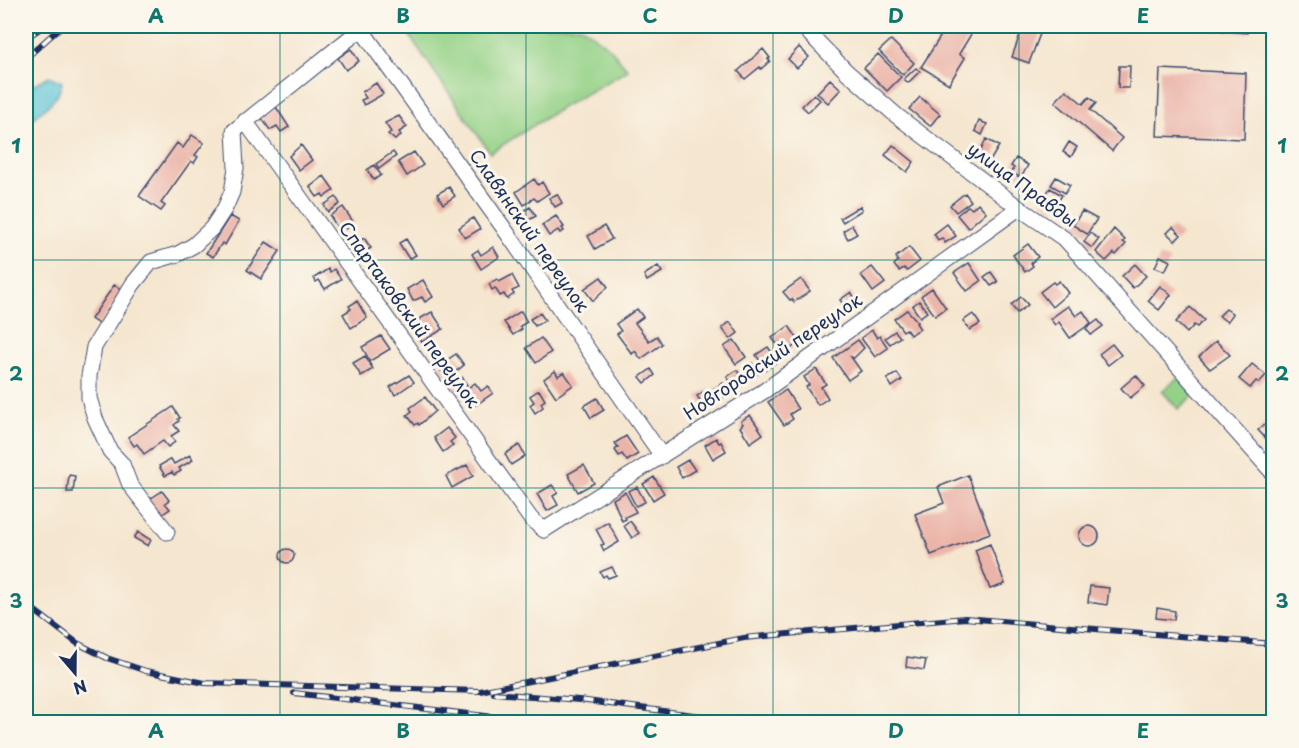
<svg xmlns="http://www.w3.org/2000/svg" width="1299" height="748" font-family="'Playpen Sans',sans-serif">
  <rect width="100%" height="100%" fill="#fbf7ec"/>
  <filter id="ink" filterUnits="userSpaceOnUse"><feTurbulence type="fractalNoise" baseFrequency=".0167" numOctaves="2"/><feDisplacementMap in="SourceGraphic" scale="12" xChannelSelector="R" yChannelSelector="G"/><feConvolveMatrix kernelMatrix="1 2 1 2 8 2 1 2 1" color-interpolation-filters="sRGB"/></filter>
  <filter id="wash" filterUnits="userSpaceOnUse"><feTurbulence type="fractalNoise" baseFrequency=".008" numOctaves="4" result="noise"/><feDisplacementMap in="SourceGraphic" scale="24" xChannelSelector="R" yChannelSelector="G"/><feGaussianBlur stdDeviation="1.35" result="paint"/><feColorMatrix in="noise" values="0 0 0 0 0 0 0 0 0 0 0 0 0 0 0 0 0 1.4 0 .05"/><feComposite in="paint" operator="in"/></filter>
  <g filter="url(#wash)">
    <rect width="100%" height="100%" fill="#f5e6cf"/>
    <path fill="#94d287" stroke="#588072" stroke-width="1.5" d="M403,26H581L610,48L628,70L561,108L490,153Z
      M1179,377L1194,395L1178,409L1162,391Z"/>
    <path fill="#5bc4d6" stroke="#3b7a9a" stroke-width="1.5" d="M49,76L62,82C58,105 39,109 26,126V89Z"/>
    <g id="blocks">
      <path fill="#ebb4a8" d="M947,26H976L959,54L965,58L949,84L921,67Z
        M1023,26H1043L1029,63L1012,57Z
        M1188,26H1248L1247,33L1188,27Z
        M891,40L914,63L903,75L879,51Z
        M799,47L809,57L797,68L788,59Z
        M351,49L359,61L346,70L338,58Z
        M763,49L770,58L768,59L770,61L761,69L760,67L745,79L738,71Z
        M878,54L901,77L887,91L864,68Z
        M1119,66H1130L1129,88H1118Z
        M916,68L920,71L908,83L904,79Z
        M1160,69L1246,73L1244,139L1157,136Z
        M830,79L841,89L828,103L817,93Z
        M376,83L383,94L364,105L361,100L366,98L362,92Z
        M1066,90L1083,104L1089,97L1096,103L1090,110L1122,138L1112,151L1055,102Z
        M814,94L820,100L808,112L802,106Z
        M920,97L940,114L930,126L909,109Z
        M276,107L289,127L281,132L277,126L270,130L261,117Z
        M399,116L407,127L399,132L401,135L395,140L388,134L391,132L385,123Z
        M979,121L987,124L982,135L975,131Z
        M192,135L204,143L195,155L198,157L194,163L191,161L161,203L165,206L161,211L139,196L177,143L183,148Z
        M986,139L999,146L990,161L979,155Z
        M1069,142L1077,147L1071,157L1063,152Z
        M301,145L312,160L299,170L289,156Z
        M893,145L914,162L907,172L885,155Z
        M393,152L396,156L379,169L376,164Z
        M414,152L423,165L407,176L398,162Z
        M1016,158L1028,165L1021,178L1011,172L1014,168L1011,166Z
        M374,165L381,175L374,180L367,170Z
        M324,176L334,190L324,197L322,194L317,197L310,187Z
        M1056,177L1070,185L1065,193L1051,185Z
        M534,179L538,185L542,182L549,193L537,201L534,198L524,205L516,192Z
        M449,187L455,196L443,204L437,194Z
        M1050,188L1062,195L1053,210L1041,202Z
        M965,193L971,201L956,212L950,205Z
        M557,194L562,203L555,207L549,198Z
        M336,197L340,204L328,212L324,205Z
        M978,203L986,212L968,228L957,215L968,206L972,209Z
        M860,206L862,210L843,222L840,218Z
        M343,207L354,223L346,229L344,227L339,230L330,216Z
        M530,207L536,216L522,224L517,215Z
        M1082,211L1097,219L1087,234L1073,225Z
        M230,216L239,221L225,245L222,243L213,257L206,253Z
        M556,216L564,227L562,228L564,231L560,233L558,230L549,236L542,225Z
        M473,218L480,229L465,238L459,228Z
        M947,224L956,236L945,243L942,238L938,240L934,234Z
        M852,225L857,234L848,239L843,231Z
        M604,226L612,239L595,249L588,236Z
        M1173,227L1181,235L1175,241L1167,233Z
        M1114,229L1125,240L1123,242L1126,244L1116,255L1114,253L1106,261L1096,252Z
        M1090,233L1099,239L1092,248L1084,242Z
        M364,238L371,248L356,257L350,247Z
        M406,239L416,255L409,259L399,243Z
        M266,242L280,251L261,279L247,270Z
        M1028,244L1038,257L1031,263L1033,266L1025,272L1013,255Z
        M493,247L499,257L481,269L472,254L478,250L481,255Z
        M909,247L920,261L907,271L904,268L899,271L894,265L898,261L896,257Z
        M1160,256L1170,261L1165,271L1155,267Z
        M969,263L981,281L967,291L954,273Z
        M1135,264L1146,276L1133,288L1122,276Z
        M658,266L662,272L647,281L644,275Z
        M872,267L885,283L873,292L861,275Z
        M328,269L330,272L334,269L341,279L325,289L319,280L316,282L314,278Z
        M991,272L998,282L991,286L984,277Z
        M512,275L519,288L512,291L514,294L507,299L504,294L500,296L495,288L492,290L489,284L497,279L499,282Z
        M601,277L608,287L593,301L584,289Z
        M801,279L810,291L794,302L792,299L790,300L783,292Z
        M423,280L433,297L425,302L422,297L413,301L407,289Z
        M1059,281L1068,293L1052,307L1040,292L1053,282L1055,284Z
        M114,285L123,290L100,325L91,319Z
        M1160,286L1171,295L1159,310L1148,301Z
        M932,288L946,308L935,316L921,296Z
        M851,292L859,305L849,312L840,300Z
        M1021,297L1028,305L1017,313L1011,305Z
        M357,301L367,318L351,328L343,314L351,309L349,306Z
        M919,301L927,312L920,317L912,306Z
        M1068,306L1076,316L1083,311L1091,323L1070,338L1059,322L1055,325L1050,319Z
        M1190,307L1204,320L1197,327L1194,325L1187,333L1176,322Z
        M637,309L643,317L635,323L649,341L657,336L662,344L641,359L635,351L632,354L617,334L621,331L616,324Z
        M1226,309L1233,314L1227,322L1219,316Z
        M907,310L918,322L916,323L920,329L910,335L906,329L903,331L894,319Z
        M521,311L527,322L520,326L522,329L513,335L504,322Z
        M432,312L443,329L422,342L410,324Z
        M540,313L545,320L535,326L530,319Z
        M973,314L980,324L970,330L963,321Z
        M1098,320L1103,326L1091,335L1086,329Z
        M730,322L738,333L730,339L722,328Z
        M789,326L800,342L787,351L781,342L777,344L772,338Z
        M872,330L877,338L880,336L888,348L875,357L861,338Z
        M895,331L900,337L890,344L885,338Z
        M381,336L390,349L370,361L362,347Z
        M541,338L551,352L536,363L526,348Z
        M734,340L746,357L736,364L724,347Z
        M858,340L864,348L854,358L851,357L861,371L848,380L833,358Z
        M1216,341L1230,355L1210,369L1199,357Z
        M1112,344L1121,355L1108,365L1099,354Z
        M768,347L778,361L766,370L756,355Z
        M456,354L464,365L454,373L452,371L445,376L438,366Z
        M365,356L373,369L361,376L353,363Z
        M752,363L759,373L751,379L744,368Z
        M1252,364L1266,375L1259,383L1256,381L1250,388L1239,379Z
        M651,369L655,375L645,383L640,377Z
        M816,369L826,384L821,387L828,398L818,405L806,387L809,385L804,377Z
        M737,370L746,383L736,390L727,377Z
        M555,371L558,376L564,372L573,385L556,397L544,379Z
        M897,373L902,380L892,387L887,379Z
        M409,375L414,382L395,395L390,387Z
        M1136,375L1145,386L1130,398L1121,388Z
        M462,377L467,385L456,392L451,385Z
        M475,383L481,391L488,386L493,393L476,405L474,401L468,406L460,394Z
        M723,383L730,393L721,399L714,389Z
        M539,390L545,400L541,403L543,407L535,413L530,405L534,402L530,396Z
        M706,390L716,404L706,410L697,396Z
        M786,390L798,409L790,414L793,419L784,425L768,402Z
        M425,397L435,411L419,425L418,423L415,425L407,415L412,411L410,408Z
        M597,398L604,410L591,418L584,406Z
        M173,407L180,418L178,419L179,421L174,425L179,431L171,436L175,442L168,447L163,441L144,454L137,444L134,446L128,437Z
        M750,415L763,434L750,443L740,427L743,424L741,421Z
        M1274,417V436L1268,441L1258,430Z
        M447,428L455,438L450,442L453,445L443,452L434,438Z
        M626,436L638,454L627,461L622,454L619,456L615,450L618,447L615,443Z
        M716,438L719,443L721,442L726,451L713,459L705,445Z
        M519,445L525,456L511,465L505,454Z
        M190,455L193,460L179,468L181,471L174,475L172,472L165,476L159,466L171,459L174,464Z
        M688,460L695,470L682,478L676,467Z
        M467,465L473,476L452,488L446,476Z
        M584,465L594,483L578,492L568,474Z
        M69,475L75,476L73,492H67Z
        M968,475L990,533L931,555L915,514L944,503L938,487Z
        M654,477L664,493L653,500L643,484Z
        M552,485L558,493L553,496L558,505L547,511L537,494Z
        M637,487L645,502L636,506L628,491Z
        M162,491L169,500L165,503L170,509L161,515L147,501Z
        M625,492L636,512L625,517L626,519L622,521L613,499Z
        M630,521L639,533L632,538L624,526Z
        M608,522L619,542L604,551L601,545L604,544L596,529Z
        M1079 536a10 10 0 1 1 20 0a10 10 0 1 1-20 0Z
        M138,532L151,540L148,546L134,538Z
        M990,544L1005,584L990,589L975,550Z
        M280 556a7 7 0 1 1 14 0a7 7 0 1 1-14 0Z
        M612,567L616,575L608,578L606,575L603,577L600,572Z
        M1090,586L1109,588L1107,605L1088,602Z
        M1157,608L1175,611L1174,620L1156,618Z
        M907,657L926,660L924,670L906,667Z"/>
    </g>
  </g>
  <g filter="url(#ink)">
    <use href="#blocks" fill-opacity="0" stroke="#3c4a6f" stroke-width="1.5"/>
    <g fill="none" stroke-linecap="round" stroke-linejoin="round">
      <defs>
        <path id="minor" d="M802,26L847,72L897,116L1019,208L1066,240L1274,474
          M245,121L531,519L544,530L764,391L1019,208
          M167,532L130,485L122,464L110,451L95,418L89,398V376L94,347L133,284L151,262L178,254L194,245L212,228L225,208L232,192L236,168L234,131L361,29L503,227L662,456"/>
      </defs>
      <use href="#minor" stroke="#3c4a6f" stroke-width="17"/>
      <use href="#minor" stroke="#fff" stroke-width="15"/>
      <defs>
        <path id="rail" d="M26,38L44,26
          M26,58L62,26
          M26,604L77,643L107,658L146,671L205,683L480,691L744,638L965,618L1274,644
          M294,693L535,722
          M494,693L579,700L747,722"/>
      </defs>
      <use href="#rail" stroke="#1b2f5e" stroke-width="6"/>
      <use href="#rail" stroke="#fbf7ec" stroke-width="4" stroke-dasharray="11" stroke-linecap="butt"/>
    </g>
  </g>
  <path fill="none" stroke="#0f766e" stroke-width="1.5" stroke-opacity="0.55" d="M280,26V722M526,26V722M773,26V722M1019,26V722M26,260H1274M26,488H1274"/>
  <g text-anchor="middle" stroke-width="6" stroke-linejoin="round" paint-order="stroke">
    <g font-size="18" fill="#1b2f5e" stroke="#fbf7ec">
      <text transform="translate(1022 185) rotate(36)" y="6">улица Правды</text>
      <text transform="translate(529 231) rotate(55)" y="6">Славянский переулок</text>
      <text transform="translate(409 315) rotate(54)" y="6">Спартаковский переулок</text>
      <text transform="translate(773 357) rotate(-34)" y="6">Новгородский переулок</text>
    </g>
  </g>
  <rect width="1299" height="748" fill="none" stroke="#fbf7ec" stroke-width="66"/>
  <g transform="translate(75 673) rotate(160)" stroke="#fbf7ec" stroke-width="4.5" paint-order="stroke">
  <path d="M0-4.5L10 22L0 15L-10 22Z" fill="#1b2f5e"/>
  <text y="-9" font-size="16" font-weight="bold" text-anchor="middle" fill="#1b2f5e">N</text>
  </g>
  <rect x="33" y="33" width="1233" height="682" fill="none" stroke="#0f766e" stroke-width="2"/>
  <g font-size="20" text-anchor="middle" font-weight="bold" fill="#0f766e">
    <text x="156" y="23">A</text>
    <text x="403" y="23">B</text>
    <text x="650" y="23">C</text>
    <text x="896" y="23">D</text>
    <text x="1143" y="23">E</text>
    <text x="16" y="153">1</text>
    <text x="1282" y="153">1</text>
    <text x="16" y="381">2</text>
    <text x="1282" y="381">2</text>
    <text x="16" y="608">3</text>
    <text x="1282" y="608">3</text>
    <text x="156" y="738">A</text>
    <text x="403" y="738">B</text>
    <text x="650" y="738">C</text>
    <text x="896" y="738">D</text>
    <text x="1143" y="738">E</text>
  </g>
</svg>
